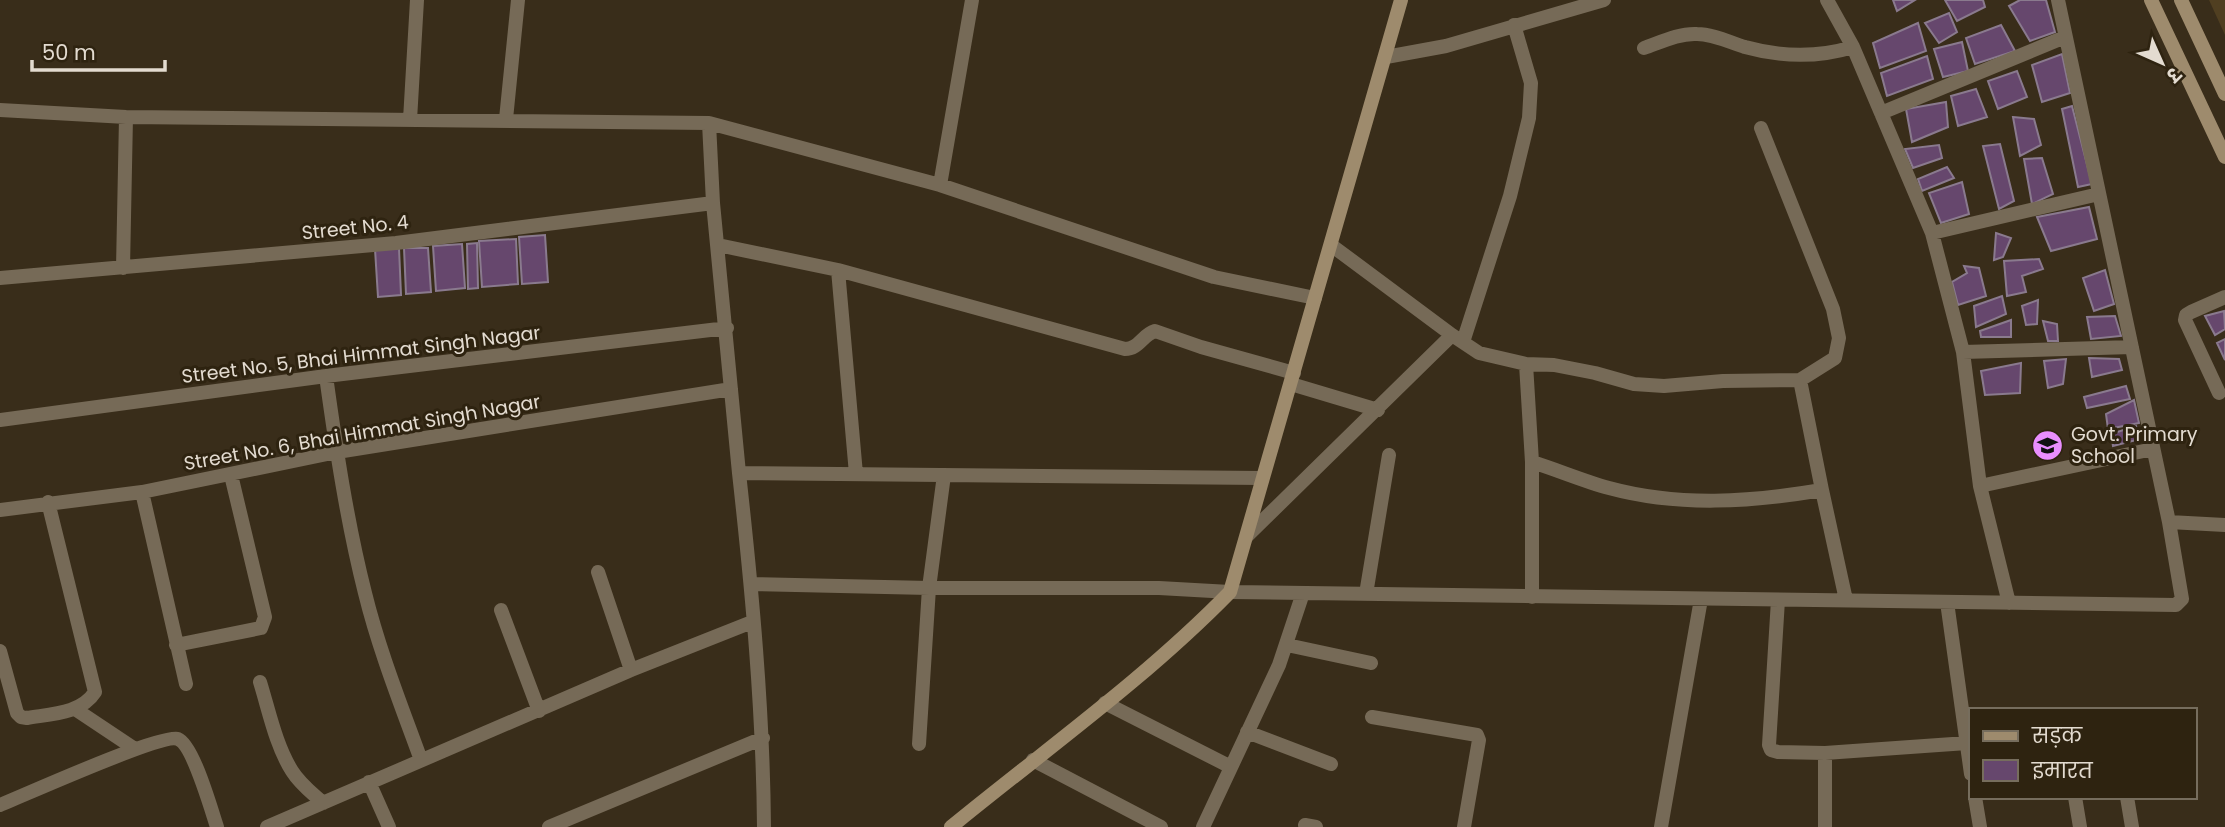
<svg xmlns="http://www.w3.org/2000/svg" width="2225" height="827" font-family="Poppins,'Noto Sans Devanagari',sans-serif">
  <rect width="100%" height="100%" fill="#392d1a"/>
  <path fill="#503f21" d="M2209,0H2225V35Z"/>
  <path fill="#66476d" stroke="#8a7a8e" stroke-width="2" d="M1893,0H1915L1897,11Z
    M1945,0H1983L1985,7L1957,21Z
    M2020,0H2046L2055,32L2030,41L2009,6Z
    M1949,13L1957,32L1939,43L1925,23Z
    M1918,23L1926,51L1880,68L1873,43Z
    M2001,25L2015,51L1975,64L1966,38Z
    M1962,42L1968,71L1943,77L1934,49Z
    M2062,54L2070,93L2042,102L2032,65Z
    M1927,56L1933,79L1887,96L1881,73Z
    M2017,71L2027,97L1998,109L1988,81Z
    M1976,89L1987,117L1958,126L1951,96Z
    M1946,102L1948,127L1912,142L1906,109Z
    M2072,106L2092,184L2078,187L2062,109Z
    M2013,117L2034,119L2041,145L2020,156Z
    M2000,144L2014,201L1999,209L1983,146Z
    M1939,145L1942,158L1913,168L1905,149Z
    M2042,158L2053,194L2032,204L2024,159Z
    M1947,167L1954,178L1922,191L1918,179Z
    M1962,182L1969,214L1941,223L1929,193Z
    M2089,207L2097,239L2051,251L2037,217Z
    M1996,233L2011,238L2003,257L1994,260Z
    M545,235L548,282L522,284L519,237Z
    M516,239L518,284L482,287L479,241Z
    M477,243L478,288L468,289L467,244Z
    M462,244L465,288L436,291L433,246Z
    M399,248L401,295L378,297L375,249Z
    M404,248H428L431,292L406,294Z
    M2039,259L2043,269L2022,276L2026,292L2007,296L2004,261Z
    M1964,266L1979,268L1986,296L1958,305L1952,282L1967,273Z
    M2105,270L2114,304L2094,311L2083,278Z
    M2002,296L2006,314L1976,327L1974,306Z
    M2038,300L2037,324L2026,325L2022,306Z
    M2224,311L2225,329L2215,335L2205,316Z
    M2115,316L2121,336L2091,339L2087,317Z
    M2011,320V337H1981L1980,331Z
    M2043,321L2057,324L2058,341H2048Z
    M2225,339V360L2217,343Z
    M2089,358L2119,359L2122,370L2092,377Z
    M2066,359L2063,384L2048,388L2044,361Z
    M2021,363L2020,393L1985,395L1981,371Z
    M2126,386L2130,399L2087,408L2084,397Z
    M2134,400L2139,423L2108,429L2106,414Z
    M2136,426L2140,439L2113,446L2111,434Z"/>
  <g fill="none" stroke-linecap="round" stroke-linejoin="round">
    <path stroke="#766a57" stroke-width="14" d="M1827,0L1853,47L1932,233L1963,352L2132,347
      M1644,48C1661,42 1679,33 1697,34C1713,34 1729,42 1745,47C1781,57 1817,58 1853,47
      M1386,57L1446,46L1604,0
      M0,110L126,117L709,123
      M1881,113L2065,37
      M506,119L518,0
      M410,120L417,0
      M940,185L972,0
      M1932,233L2099,194
      M718,245L838,270L1125,349C1139,349 1142,335 1155,331L1201,347L1294,373
      M1331,245L1452,335L1479,353L1526,364L1532,462V597
      M123,268L126,117
      M838,270L856,474
      M0,278L396,243L713,203
      M1463,342L1510,196L1529,118L1531,83L1514,25
      M1963,352L1980,486
      M1526,364L1554,365L1595,373L1634,384L1664,386L1723,381L1800,380L1835,358L1839,338L1833,309L1761,128
      M326,376C336,448 347,522 365,593C379,650 401,705 421,760
      M1291,384L1378,410
      M2219,393L2185,320L2186,315L2191,312L2225,297
      M0,420L326,376L727,328
      M1532,462C1558,470 1583,481 1609,488C1679,507 1751,502 1822,490L1800,380
      M739,473L713,203L709,123L940,185L1214,277L1315,298
      M1822,490L1846,600
      M142,492L186,684
      M0,510L142,492L337,452L731,389
      M2169,522L2225,525
      M1247,536L1452,335
      M598,572L631,670
      M751,584L929,588H1159L1230,592L2176,605L2182,599L2169,522L2058,0
      M1366,594L1389,455
      M1778,600L1769,745L1771,750L1778,752L1825,753L1967,743
      M1947,602L1971,774
      M2009,603L1980,486L2153,449
      M501,610L539,711
      M176,645L261,628L265,617L231,475
      M1287,645L1371,663
      M0,651L17,713L21,717L27,718C50,714 81,714 95,692L48,502
      M260,682C269,711 276,746 292,771C300,784 312,793 323,803
      M1105,703L1231,767
      M75,709L135,749
      M1372,717L1477,735L1479,740L1464,827
      M1247,732L1331,764
      M919,744L929,588L944,475
      M1825,753V827
      M1033,760L1161,827
      M369,782L389,827
      M1975,797L1980,827
      M2075,797L2080,827
      M2127,797L2132,827
      M0,805C25,795 162,733 178,739C193,745 211,809 217,827
      M1305,825L1316,827
      M267,827L631,670L752,622
      M549,827L763,738
      M764,827C763,708 752,590 739,473L1262,478
      M1203,827L1279,665L1303,593
      M1661,827L1701,599"/>
    <path stroke="#9e8b6d" stroke-width="14" d="M2151,0L2225,157
      M2181,0L2225,94
      M951,827C1045,750 1145,679 1230,592L1401,0"/>
  </g>
  <defs>
    <symbol id="school-disc" viewBox="-11 -11 22 22"><circle r="9.5" fill="#e98efe" stroke="#2e2310"/><path d="M0-5L7-2L0 1L-7-2ZM-4 1L0 2.5L4 1V4Q0 6-4 4Z" fill="#111"/></symbol>
  </defs>
  <g fill-rule="evenodd">
    <use href="#school-disc" x="2030" y="428" width="35" height="35"/>
  </g>
  <g text-anchor="middle" stroke-width="6" stroke-linejoin="round" paint-order="stroke">
    <g font-size="19" fill="#e3dbd0" stroke="#2e2310">
      <text transform="translate(355 227) rotate(-6)" y="7">Street No. 4</text>
      <text transform="translate(361 354) rotate(-7)" y="7">Street No. 5, Bhai Himmat Singh Nagar</text>
      <text transform="translate(362 432) rotate(-10)" y="7">Street No. 6, Bhai Himmat Singh Nagar</text>
    </g>
    <g font-size="19" fill="#e3dbd0" stroke="#2e2310" text-anchor="start">
      <text x="2071" y="441">Govt. Primary<tspan x="2071" dy="22">School</tspan></text>
    </g>
  </g>
  <rect x="1969" y="708" width="228" height="91" fill="#2e2310" stroke="#766d5d" stroke-width="2"/>
  <rect x="1983" y="731" width="35" height="10" fill="#9e8b6d" stroke="#766d5d" stroke-width="2"/>
  <text x="2032" y="743" font-size="21" fill="#e3dbd0">सड़क</text>
  <rect x="1983" y="760" width="35" height="21" fill="#66476d" stroke="#766d5d" stroke-width="2"/>
  <text x="2032" y="778" font-size="21" fill="#e3dbd0">इमारत</text>
  <g transform="translate(2162 63) rotate(135)" stroke="#2e2310" stroke-width="5" paint-order="stroke">
  <path d="M0-5L12 26L0 18L-12 26Z" fill="#e3dbd0"/>
  <text y="-10" font-size="19" font-weight="bold" text-anchor="middle" fill="#e3dbd0">उ</text>
  </g>
  <path d="M32 60v10h133v-10" fill="none" stroke="#e3dbd0" stroke-width="3.5"/>
  <text x="42" y="60" font-size="21" fill="#e3dbd0" stroke="#2e2310" stroke-width="5" paint-order="stroke">50 m</text>
</svg>
